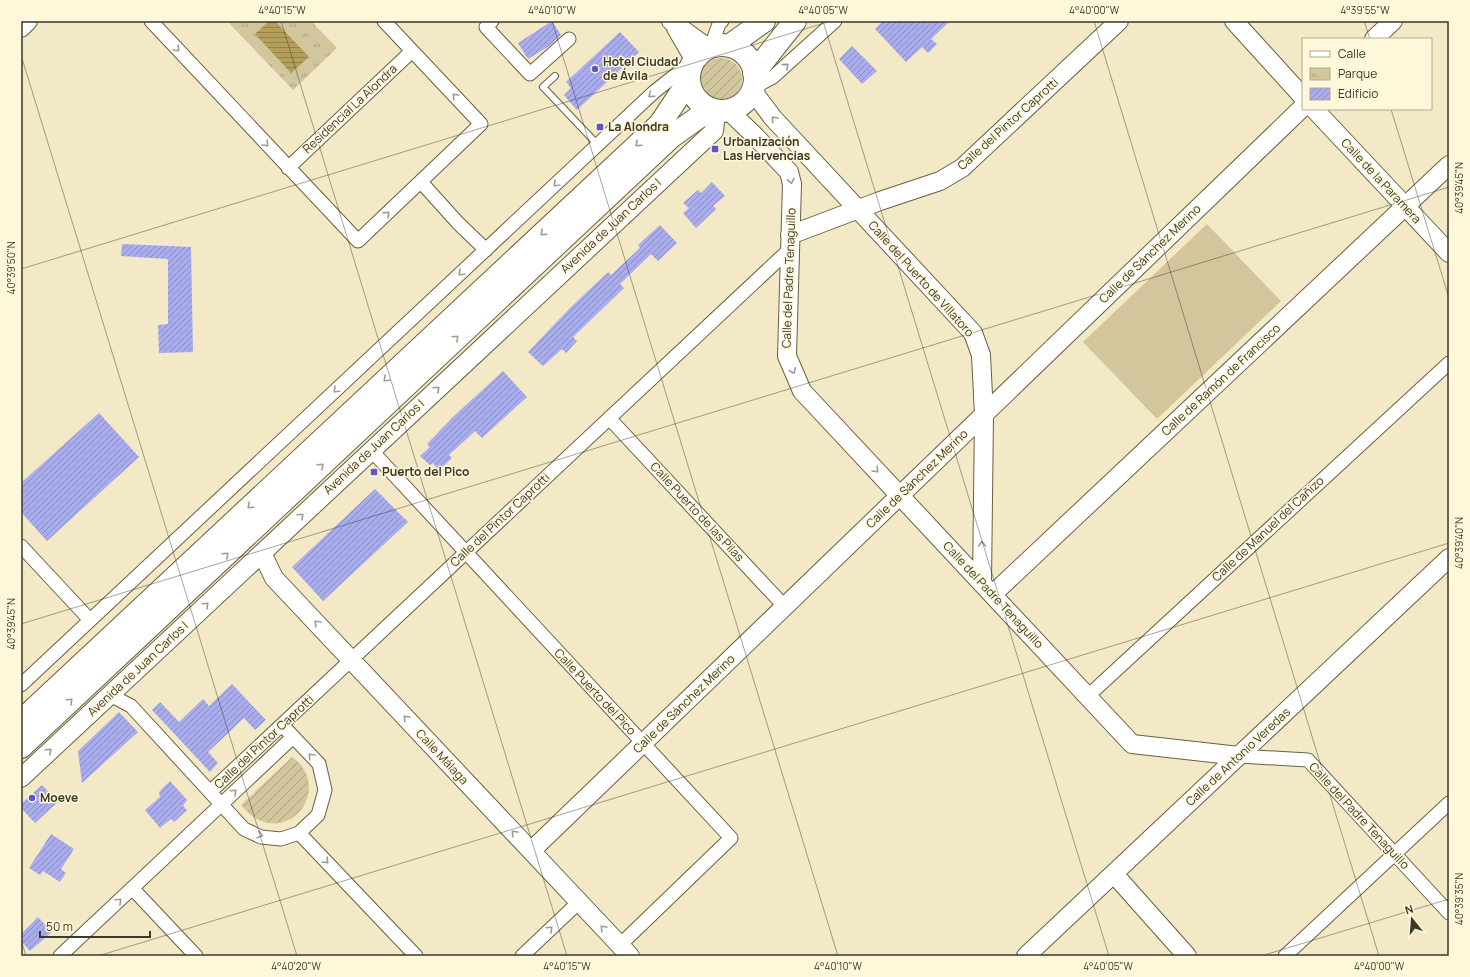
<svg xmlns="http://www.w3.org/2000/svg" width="1470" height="977" font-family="Manrope,sans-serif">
  <defs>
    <pattern id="park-tufts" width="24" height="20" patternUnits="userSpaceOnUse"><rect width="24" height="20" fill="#d2c69c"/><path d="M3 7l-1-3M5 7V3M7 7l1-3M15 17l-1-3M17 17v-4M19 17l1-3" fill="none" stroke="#aca27f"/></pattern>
    <pattern id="garden-furrows" width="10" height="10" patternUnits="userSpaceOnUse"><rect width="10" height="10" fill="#d2c69c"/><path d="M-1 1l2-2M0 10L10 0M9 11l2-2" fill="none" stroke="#aca27f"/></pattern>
    <pattern id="water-rules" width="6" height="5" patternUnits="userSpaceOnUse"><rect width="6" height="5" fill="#b39f59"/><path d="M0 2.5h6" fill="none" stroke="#93824a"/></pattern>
    <pattern id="building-hatch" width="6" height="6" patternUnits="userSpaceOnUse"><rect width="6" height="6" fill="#a9aced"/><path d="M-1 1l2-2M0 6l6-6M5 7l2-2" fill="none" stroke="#8b8dc0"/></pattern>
  </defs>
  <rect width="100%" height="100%" fill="#f3e9c6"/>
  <path fill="url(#park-tufts)" d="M311,21L337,48L293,90L228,22Z"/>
  <path fill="url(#garden-furrows)" d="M700 79a21 21 0 1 1 42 0a21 21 0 1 1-42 0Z
    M292,757C295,760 299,762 301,765C329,801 277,851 241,805Z"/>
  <path fill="#d2c69c" d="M1207,224L1281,301L1157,419L1083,342Z"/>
  <path fill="url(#water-rules)" d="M269,21H275L309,57L291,73L255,34Z"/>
  <path fill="url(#building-hatch)" d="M552,21L561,35L549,46L528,59L518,43Z
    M883,21H950L931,39L937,44L928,53L922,47L906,62L875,29Z
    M620,32L639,52L577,110L564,95L571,88L566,82Z
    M852,46L877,71L862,84L839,59Z
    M712,182L725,196L713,206L716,209L696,228L683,213L689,208L683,203L698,190L701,193Z
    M660,225L677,243L658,261L651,254L620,284L624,288L573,337L577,341L566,353L562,349L543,366L528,352L569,309L608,272L611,275L640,248L638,245Z
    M122,244L191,247L193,352L159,353L158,325L168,324V259L121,256Z
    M503,371L527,397L482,438L475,431L449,455L452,458L439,470L433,463L430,465L420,456L430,447L427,444L453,417Z
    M99,413L139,457L47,541L21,512V483Z
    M375,489L408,522L323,601L292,567Z
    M232,684L266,720L255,730L244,718L208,752L218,763L210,772L152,710L160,702L179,722L203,699L209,706Z
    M119,712L138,732L82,783L78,751Z
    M170,781L187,800L183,806L187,810L174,822L171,819L160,828L145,810L160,797L159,792Z
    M42,785L58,802L35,823L21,808V804Z
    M51,834L74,849L61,869L66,873L60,882L43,871L40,875L29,868Z
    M38,917L52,932L30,951L21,941V934Z"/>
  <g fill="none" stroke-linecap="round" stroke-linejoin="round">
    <defs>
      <path id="lane" d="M555,76L543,87L598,145"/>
      <path id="street" d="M151,21L358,241L481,124L384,21
        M492,21L486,27L530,74L569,39
        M711,46L719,24L722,21
        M754,87L773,77L835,21
        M288,168L412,51
        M421,182L458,223L486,250
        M609,418L785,607
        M371,450L731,838L620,945
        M21,546L90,620
        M21,685L654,92L692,62
        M110,695L131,706L244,829L261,837L281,839L299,833L318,815L325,790L319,764L282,725
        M1088,696L1449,363
        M1239,756L1308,760L1449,913
        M210,792L790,249
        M299,833L416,956
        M132,888L196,956
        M60,956L293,737
        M522,956L579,902
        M1285,956L1449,803"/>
      <path id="secondary" d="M671,21L708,48
        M1234,21L1303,97
        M21,28L28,21
        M676,28L694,59
        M1374,39L1393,21
        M752,90L773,118L973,333L981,355L984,415L982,583
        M1314,109L1449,253
        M729,111L755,136L789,172L792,184L787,356L802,391L1132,744L1239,756
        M790,235L880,201L940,181L962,168L1119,21
        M262,553L274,578L630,956
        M993,594L1449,165
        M21,778L714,131L716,111
        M531,851L1303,107
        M1114,874L1187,956
        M1026,956L1449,558"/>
      <path id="highway" d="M689 78a33 33 0 1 1 66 0a33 33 0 1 1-66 0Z
        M729,46L764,21
        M754,73L795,21
        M21,721L660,124L688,82
        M21,747L671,137L710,109"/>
    </defs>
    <use href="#lane" stroke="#686041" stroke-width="8"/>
    <use href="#street" stroke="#686041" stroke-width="15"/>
    <use href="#secondary" stroke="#686041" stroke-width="20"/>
    <use href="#highway" stroke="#686041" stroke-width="24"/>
    <use href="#lane" stroke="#fff" stroke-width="6"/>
    <use href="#street" stroke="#fff" stroke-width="13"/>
    <use href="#secondary" stroke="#fff" stroke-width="18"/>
    <use href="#highway" stroke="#fff" stroke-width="22"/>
  </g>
  <defs><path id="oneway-chevron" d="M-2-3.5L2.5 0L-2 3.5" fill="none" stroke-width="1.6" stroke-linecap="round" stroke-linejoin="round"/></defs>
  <g stroke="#9d9b94">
    <use href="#oneway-chevron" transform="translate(177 49) rotate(47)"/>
    <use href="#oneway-chevron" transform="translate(786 66) rotate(-41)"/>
    <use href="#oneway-chevron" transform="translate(651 95) rotate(138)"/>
    <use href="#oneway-chevron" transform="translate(455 96) rotate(-134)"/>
    <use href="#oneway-chevron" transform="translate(774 119) rotate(-130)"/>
    <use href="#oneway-chevron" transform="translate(266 144) rotate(47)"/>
    <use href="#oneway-chevron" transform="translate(638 144) rotate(137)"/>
    <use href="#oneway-chevron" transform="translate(791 181) rotate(79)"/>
    <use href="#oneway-chevron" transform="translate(556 184) rotate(137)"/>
    <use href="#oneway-chevron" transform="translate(387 214) rotate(-44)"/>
    <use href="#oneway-chevron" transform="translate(543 233) rotate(137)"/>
    <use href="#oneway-chevron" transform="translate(461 273) rotate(137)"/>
    <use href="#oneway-chevron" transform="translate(456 338) rotate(-43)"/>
    <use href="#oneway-chevron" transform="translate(793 371) rotate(66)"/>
    <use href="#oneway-chevron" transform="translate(386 379) rotate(137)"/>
    <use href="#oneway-chevron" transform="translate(437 389) rotate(-43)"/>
    <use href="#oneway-chevron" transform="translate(336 390) rotate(137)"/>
    <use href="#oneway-chevron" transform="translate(321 466) rotate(-43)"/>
    <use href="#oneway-chevron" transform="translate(876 470) rotate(47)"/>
    <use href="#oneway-chevron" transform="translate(250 506) rotate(137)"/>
    <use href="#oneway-chevron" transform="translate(301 516) rotate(-43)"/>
    <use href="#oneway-chevron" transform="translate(982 544) rotate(-89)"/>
    <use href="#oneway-chevron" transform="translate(226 555) rotate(-43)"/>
    <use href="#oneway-chevron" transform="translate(206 605) rotate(-43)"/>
    <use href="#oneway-chevron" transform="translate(317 623) rotate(-133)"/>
    <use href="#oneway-chevron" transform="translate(70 701) rotate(-43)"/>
    <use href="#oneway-chevron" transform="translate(406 718) rotate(-133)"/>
    <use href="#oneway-chevron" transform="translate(49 751) rotate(-43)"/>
    <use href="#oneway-chevron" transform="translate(311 756) rotate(-133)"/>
    <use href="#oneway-chevron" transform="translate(234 792) rotate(-43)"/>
    <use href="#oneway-chevron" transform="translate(514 833) rotate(-133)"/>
    <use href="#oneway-chevron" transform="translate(260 835) rotate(18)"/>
    <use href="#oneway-chevron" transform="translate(326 861) rotate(47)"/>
    <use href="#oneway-chevron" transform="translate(119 901) rotate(-43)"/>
    <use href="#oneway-chevron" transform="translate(603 928) rotate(-133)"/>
    <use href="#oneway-chevron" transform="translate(550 929) rotate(-43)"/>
  </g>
  <path fill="none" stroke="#3b3729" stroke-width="1" stroke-opacity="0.45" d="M281,21L567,956M552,21L838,956M823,21L1109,956M1094,21L1379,956M1364,21L1370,39M21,55L297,956M1391,109L1449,298M21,269L831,21M21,624L1449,187M21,940L26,956M98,956L1449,543M1261,956L1449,899"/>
  <g fill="#5f54cc" stroke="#fff7da" stroke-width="1.5">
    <circle cx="595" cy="69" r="4"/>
    <rect x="596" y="123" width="8" height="8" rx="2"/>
    <rect x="711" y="145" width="8" height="8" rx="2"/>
    <rect x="370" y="468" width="8" height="8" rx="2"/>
    <circle cx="32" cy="798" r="4"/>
  </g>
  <g text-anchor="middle" stroke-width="3" stroke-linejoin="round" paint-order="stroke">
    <g font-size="12" font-weight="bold" fill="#3b3729" stroke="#fff7da" text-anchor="start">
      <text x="603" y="66">Hotel Ciudad<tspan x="603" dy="14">de Ávila</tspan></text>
      <text x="608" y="131">La Alondra</text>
      <text x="723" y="146">Urbanización<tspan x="723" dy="14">Las Hervencias</tspan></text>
      <text x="382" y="476">Puerto del Pico</text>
      <text x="40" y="802">Moeve</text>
    </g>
    <g font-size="12" fill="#3b3729" stroke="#fff7da">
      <text transform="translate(350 109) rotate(-43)" y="4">Residencial La Alondra</text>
      <text transform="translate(1008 124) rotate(-42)" y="4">Calle del Pintor Caprotti</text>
      <text transform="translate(1381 181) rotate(47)" y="4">Calle de la Paramera</text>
      <text transform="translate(611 226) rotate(-43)" y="4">Avenida de Juan Carlos I</text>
      <text transform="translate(1150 254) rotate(-44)" y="4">Calle de Sánchez Merino</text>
      <text transform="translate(789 278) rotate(-88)" y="4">Calle del Padre Tenaguillo</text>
      <text transform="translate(921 279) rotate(48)" y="4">Calle del Puerto de Villatoro</text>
      <text transform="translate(1221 380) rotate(-43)" y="4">Calle de Ramón de Francisco</text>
      <text transform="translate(374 447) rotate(-43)" y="4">Avenida de Juan Carlos I</text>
      <text transform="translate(917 479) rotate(-44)" y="4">Calle de Sánchez Merino</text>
      <text transform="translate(697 512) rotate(47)" y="4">Calle Puerto de las Pilas</text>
      <text transform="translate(500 520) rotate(-43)" y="4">Calle del Pintor Caprotti</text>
      <text transform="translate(1268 529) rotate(-43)" y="4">Calle de Manuel del Cañizo</text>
      <text transform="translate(993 595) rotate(47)" y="4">Calle del Padre Tenaguillo</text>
      <text transform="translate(138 669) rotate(-43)" y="4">Avenida de Juan Carlos I</text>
      <text transform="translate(595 692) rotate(47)" y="4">Calle Puerto del Pico</text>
      <text transform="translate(684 704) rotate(-44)" y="4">Calle de Sánchez Merino</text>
      <text transform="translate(264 742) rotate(-43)" y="4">Calle del Pintor Caprotti</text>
      <text transform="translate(442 757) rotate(47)" y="4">Calle Málaga</text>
      <text transform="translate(1238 757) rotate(-43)" y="4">Calle de Antonio Veredas</text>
      <text transform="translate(1359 816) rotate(47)" y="4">Calle del Padre Tenaguillo</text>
    </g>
  </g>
  <rect width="1470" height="977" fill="none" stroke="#fff7da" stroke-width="44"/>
  <rect x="1302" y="38" width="130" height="72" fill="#fff7da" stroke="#b1aa93"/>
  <rect x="1310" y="51" width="20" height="6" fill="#ffffff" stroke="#b1aa93"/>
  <text x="1338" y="58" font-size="12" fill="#3b3729">Calle</text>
  <rect x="1310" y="68" width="20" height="12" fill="url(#park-tufts)" stroke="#b1aa93"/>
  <text x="1338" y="78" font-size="12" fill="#3b3729">Parque</text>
  <rect x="1310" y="88" width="20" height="12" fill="url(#building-hatch)" stroke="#b1aa93"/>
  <text x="1338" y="98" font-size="12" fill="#3b3729">Edificio</text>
  <g transform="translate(1412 919) rotate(343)" stroke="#fff7da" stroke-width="3" paint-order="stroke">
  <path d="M0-3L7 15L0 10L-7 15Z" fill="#3b3729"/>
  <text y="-6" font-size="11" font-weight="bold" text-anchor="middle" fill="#3b3729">N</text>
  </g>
  <path d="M40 931v6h110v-6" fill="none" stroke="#3b3729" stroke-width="2"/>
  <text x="46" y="931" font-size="12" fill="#3b3729" stroke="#fff7da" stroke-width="3" paint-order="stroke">50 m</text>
  <rect x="22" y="22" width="1426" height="933" fill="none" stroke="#3b3729" stroke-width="1.5"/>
  <g font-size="10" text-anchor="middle" fill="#3b3729">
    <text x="282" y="14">4°40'15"W</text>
    <text x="552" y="14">4°40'10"W</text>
    <text x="823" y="14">4°40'05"W</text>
    <text x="1094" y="14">4°40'00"W</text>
    <text x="1365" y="14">4°39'55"W</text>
    <text transform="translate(1459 188) rotate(-90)" y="4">40°39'45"N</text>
    <text transform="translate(11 268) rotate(-90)" y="4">40°39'50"N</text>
    <text transform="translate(1459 543) rotate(-90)" y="4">40°39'40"N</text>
    <text transform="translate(11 624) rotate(-90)" y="4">40°39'45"N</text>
    <text transform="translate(1459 899) rotate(-90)" y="4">40°39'35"N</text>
    <text x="296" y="970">4°40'20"W</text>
    <text x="567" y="970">4°40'15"W</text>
    <text x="838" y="970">4°40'10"W</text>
    <text x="1108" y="970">4°40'05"W</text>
    <text x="1379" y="970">4°40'00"W</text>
  </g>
</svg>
